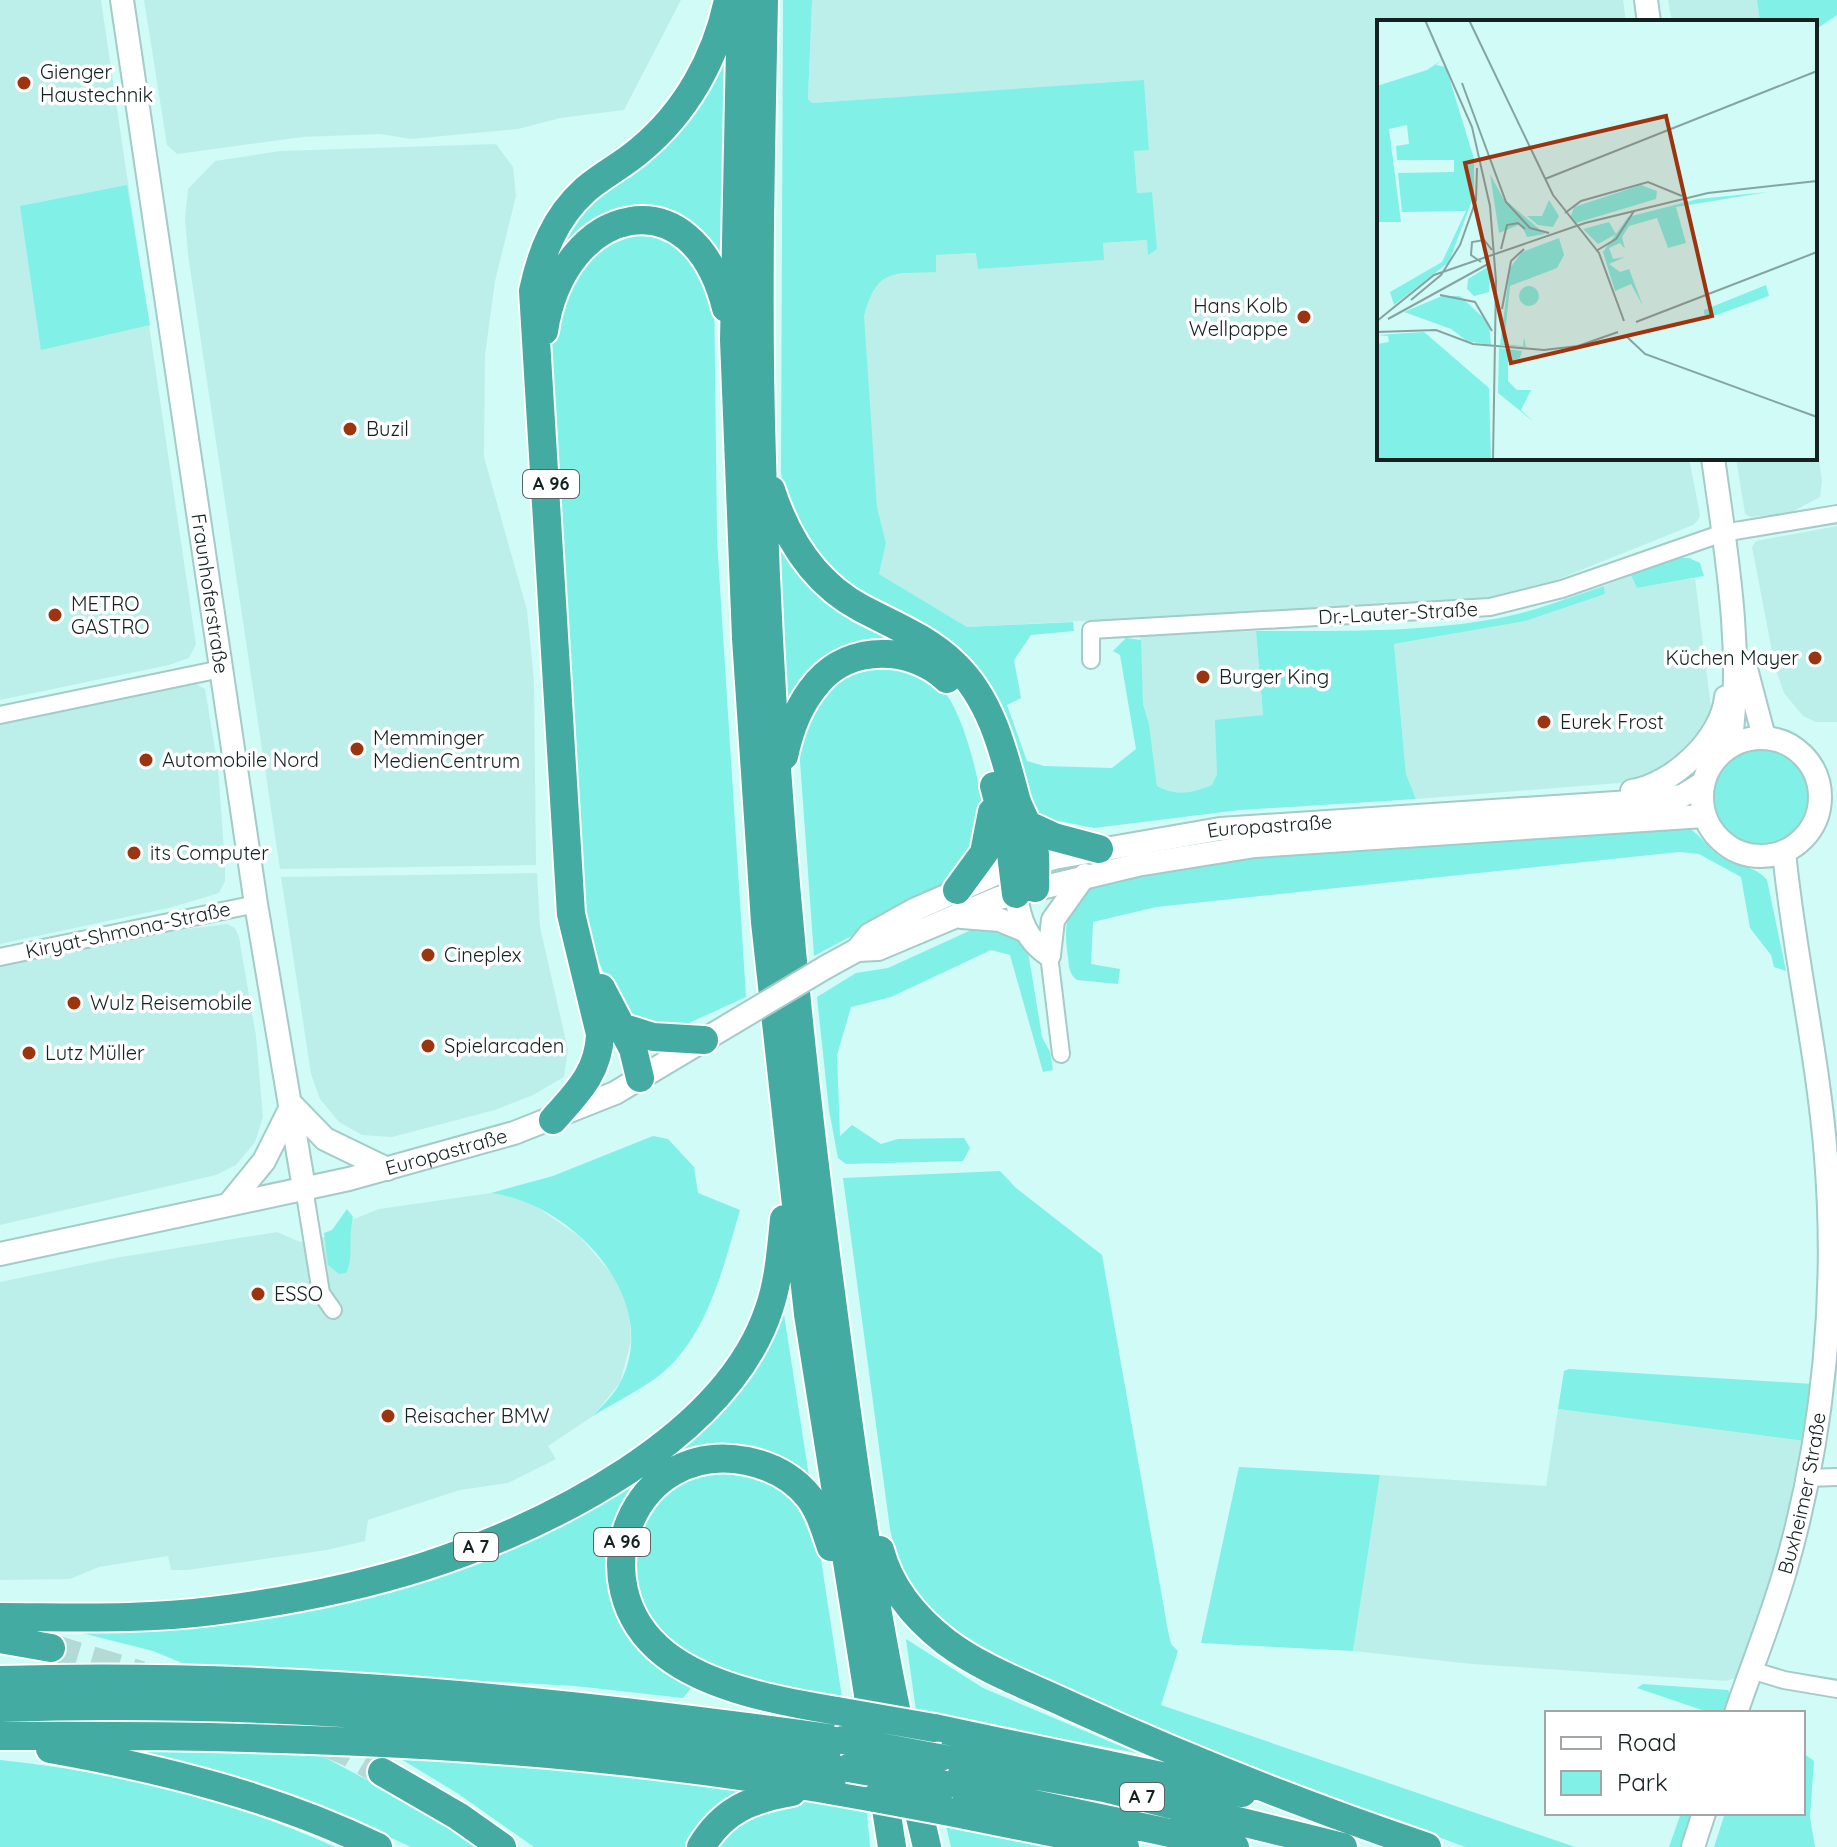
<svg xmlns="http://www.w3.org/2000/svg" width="1837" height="1847" font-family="Quicksand,sans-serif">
  <rect width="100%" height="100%" fill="#d1fbf6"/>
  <path fill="#bdefea" d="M0,0H101L196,644L189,658L169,665L0,700Z
    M144,0H681L624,110L560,118L518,129L411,139L380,134L303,137L177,154L167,145Z
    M812,0H1623L1626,22H1379V458H1689L1700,515L1698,520L1693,525L1534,589L1490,600L967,627L879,574L886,543L877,507L863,316L871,290L886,276L909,273L935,255L977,253L978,269L1103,260V243L1147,240L1152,192L1137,193L1134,151L1149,149L1144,81L812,103L808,99Z
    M1668,0H1757L1760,22H1672Z
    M496,144L513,167L516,196L495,281L485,355L484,457L527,610L534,681L536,865L280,869L188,255L185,219L188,189L215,161L280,151Z
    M1815,428L1822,481L1820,497L1790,513L1751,517L1745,514L1736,458H1815Z
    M1837,526V722H1816L1803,716L1784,693L1775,667L1752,547L1756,541Z
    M1631,575L1637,588L1695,578L1712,716L1681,754L1657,774L1632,782L1416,799L1406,774L1394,644L1451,634L1605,594L1604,586Z
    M1256,631L1263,715L1216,721L1217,774L1212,785L1192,793L1170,794L1157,786L1149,724L1143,704L1140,634Z
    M194,683L205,689L218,767L225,865V881L219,893L173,907L0,944V723Z
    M537,873L540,927L568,1050L564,1077L533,1095L495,1110L392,1137L362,1135L339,1122L320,1099L311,1074L281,877Z
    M227,924L235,928L239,937L256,1036L263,1117L255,1142L236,1165L216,1175L0,1225V966L180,930Z
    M491,1193L513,1196L534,1205L580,1237L618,1281L629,1312L631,1341L620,1383L593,1416L548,1446L556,1459L508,1483L460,1490L368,1520L365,1541L327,1550L187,1570H171L168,1556L99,1567L70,1579L0,1580V1282L115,1258L277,1232L300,1242L328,1236L344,1223L379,1209Z
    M1558,1409L1805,1441L1775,1571L1745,1667L1735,1678L1726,1681L1472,1664L1353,1651L1380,1475L1546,1486Z"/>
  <path fill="#81f0e7" d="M783,0H812L808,99L812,103L1144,80L1149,150L1134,151L1137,193L1152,192L1157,249L1148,255L1147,240L1103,243L1104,260L978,269L976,253L936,255V272C892,274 877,268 864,316L877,507L886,543L879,574L967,627L1073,622L1074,631L1031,635L1014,660L1021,698L1007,705L1027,761L1044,766L1112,768L1136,749L1120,655L1113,651L1126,638L1141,640L1143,704L1149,724L1157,786C1177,797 1192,793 1212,785L1217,774L1215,720L1263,715L1256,631C1338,631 1429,633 1509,616C1541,609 1573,596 1604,586L1605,594L1525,621L1394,644L1406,774L1416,799L1240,810L1094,828L1059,821L1056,827L1037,816L1003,726L893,617L812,559L783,488L781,471Z
    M1757,0H1837V15L1815,30V22H1760Z
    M718,58L726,59L722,258L719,259L649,215L542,282L555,241Z
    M127,185L150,325L41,350L20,206Z
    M636,228L682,241L714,287L717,540L746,997L678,1028L634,1024C600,977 591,946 581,889L548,355L552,322L561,292L610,235Z
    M779,536L902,639L788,717Z
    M1674,558H1689L1700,563L1704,576L1637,588L1631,575Z
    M899,662C912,670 931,678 942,689C966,715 984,797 985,832L952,882L814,956L798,733L839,672Z
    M1709 797a52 52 0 1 1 104 0a52 52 0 1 1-104 0Z
    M1675,824C1697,826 1703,845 1721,857C1736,866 1756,866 1767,880L1786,971L1774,967L1771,955L1750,928L1741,877L1699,854L1679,852L1156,907L1093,922L1091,964L1120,969L1118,984L1077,980C1069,974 1069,967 1068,957C1063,926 1066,902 1095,884L1255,857Z
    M980,926L1004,929L1028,951L1042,1037L1050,1052L1053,1070L1043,1072L1010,955L991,950L891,997L851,1007L837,1055L840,1136L852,1125L881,1144L898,1139L964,1138L970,1148L963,1161L846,1164L838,1158L829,1110L817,997L856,973L888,968Z
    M653,1136L668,1139L694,1167L698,1193L740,1210C723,1268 707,1340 656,1378C636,1392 614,1403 593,1416C602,1406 614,1395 620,1383C664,1299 571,1203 491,1193L553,1176Z
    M1000,1171L1016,1188L1102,1255L1168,1631L1171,1644L1178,1651L1161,1705L1575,1847H1465L1137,1723L1009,1666L957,1636L921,1605L900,1572L890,1529L843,1178Z
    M347,1209L353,1217C348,1236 354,1260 346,1273L339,1274L328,1265L324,1233L332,1230Z
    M781,1295L810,1483L791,1468H663L610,1569L695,1683L683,1698L575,1686L187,1665L153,1651L58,1627L344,1597L672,1449Z
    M1569,1369L1813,1384L1805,1441L1558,1409L1564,1371Z
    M731,1467L778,1481L815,1520L843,1704L775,1691L683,1656L635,1601L632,1542L668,1488Z
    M1239,1467L1380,1475L1353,1651L1201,1643Z
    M906,1639L983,1688L1137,1753L916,1711Z
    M1643,1684L1728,1690L1732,1697L1726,1713H1711L1637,1688Z
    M95,1743L307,1748L401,1798L480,1847H411L326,1808L241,1778Z
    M391,1753L747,1789L692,1847H534L457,1793Z
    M1803,1753L1814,1761L1810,1817L1815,1847H1714L1725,1813H1803Z
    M0,1760C115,1772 230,1799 335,1847H0Z
    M802,1799L839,1804L867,1813L870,1847H710L725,1827Z
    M1681,1813H1692L1681,1847H1669Z
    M946,1826L995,1831L1069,1847H951Z"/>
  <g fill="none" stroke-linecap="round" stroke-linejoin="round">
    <path stroke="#b4dad6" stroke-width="28" stroke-dasharray="28 14" stroke-linecap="butt" d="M51,1648L141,1675
      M249,1711L348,1752L382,1772"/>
    <defs>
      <path id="street" d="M1091,660V630L1490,607L1562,589L1723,533L1837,514
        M0,715L221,669
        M1049,955L1061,1054
        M0,957L256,904
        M304,1188L321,1293L333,1310
        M1806,1478L1837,1477
        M1751,1670L1784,1680L1837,1689"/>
      <g id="secondary">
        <path id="s1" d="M122,0L256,904L304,1188"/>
        <path d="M1646,0L1649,22"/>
        <path d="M1713,458C1726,552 1744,652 1730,746"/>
        <path d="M1745,665L1764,737"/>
        <circle cx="1761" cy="797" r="59"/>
        <path d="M1632,791C1672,785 1722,739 1726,697"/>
        <path d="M1016,894C1019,920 1027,941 1049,955"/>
        <path d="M962,917L1000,920L1026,931"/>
        <path d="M857,950L878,949L999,898L1137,865L1255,846L1704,816"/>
        <path d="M1049,955L1053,920L1085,875"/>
        <path id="s2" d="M826,967L857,950L869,935L916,909L998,873L1054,858L1220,829L1631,802L1682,796L1703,783"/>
        <path d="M294,1107L325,1139L387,1169"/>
        <path d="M229,1204L264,1161L292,1105"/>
        <path id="s3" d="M0,1254L349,1179L514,1133L615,1093L734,1022"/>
        <path id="s4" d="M1736,1713C1753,1663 1773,1615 1787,1564C1824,1434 1837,1292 1826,1157C1818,1055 1794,954 1784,852"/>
        <path d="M1693,1847L1704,1813"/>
      </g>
      <path id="highway" d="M741,0L734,340L746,638L765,922L808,1314L892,1847
        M764,0C761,152 757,305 762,458C769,742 795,1026 833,1308C852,1453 872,1599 903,1742
        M544,331C563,204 693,173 726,308
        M771,490C787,539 814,583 861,608C893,625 927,638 954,664C990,698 1003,749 1015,795C1018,809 1027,821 1031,834C1037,851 1035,870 1035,888
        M784,756C790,728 799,704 818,682C851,644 912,646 947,679
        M994,786L1010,846L1016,894
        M1028,825L1054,837L1099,849
        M957,890L984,853L992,812L999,806
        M601,988L633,1049L640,1078
        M621,1027L653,1037L704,1040
        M553,1120C577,1093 599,1072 600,1034L571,914L533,291C541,253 555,217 585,190C602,175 623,165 640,150C686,112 716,58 728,0
        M831,1547C825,1530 820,1511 809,1497C793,1477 771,1466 747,1461C632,1438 576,1584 665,1654C709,1689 783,1702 837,1711
        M880,1550C890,1588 915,1618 946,1642C983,1670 1029,1686 1071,1706C1187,1759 1306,1806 1427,1847
        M0,1617C70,1617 143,1620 212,1611C284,1602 356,1588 425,1566C547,1526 726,1439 769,1309C779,1280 781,1249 784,1219
        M0,1639L51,1648
        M0,1680C281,1671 565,1701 843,1740
        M0,1708C284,1698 567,1727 848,1768
        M934,1728L1242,1793
        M0,1736C292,1734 587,1744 875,1798
        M50,1749C163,1769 274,1797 378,1847
        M939,1758L1104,1788L1343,1847
        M382,1772L458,1816L502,1847
        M912,1783L927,1847
        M946,1785L1235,1847
        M950,1812L1125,1847
        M701,1847C723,1810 751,1799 792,1792"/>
    </defs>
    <use href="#street" stroke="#a3cbc7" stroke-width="20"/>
    <use href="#secondary" stroke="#a3cbc7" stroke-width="26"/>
    <use href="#highway" stroke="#fff" stroke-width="32"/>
    <use href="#street" stroke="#fff" stroke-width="16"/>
    <use href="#secondary" stroke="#fff" stroke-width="22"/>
    <use href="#highway" stroke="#44aba3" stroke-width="28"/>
    <defs>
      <path id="secondary-bridge" d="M734,1022L826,967"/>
      <path id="highway-bridge" d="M837,1711L934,1728
        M843,1740L939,1758
        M848,1768L946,1785
        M875,1798L950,1812"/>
    </defs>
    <use href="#secondary-bridge" stroke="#a3cbc7" stroke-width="26" stroke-linecap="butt"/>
    <use href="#highway-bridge" stroke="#fff" stroke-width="32" stroke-linecap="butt"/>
    <use href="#secondary-bridge" stroke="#fff" stroke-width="22"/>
    <use href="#highway-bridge" stroke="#44aba3" stroke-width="28"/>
  </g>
  <g fill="#9c350f" stroke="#fff" stroke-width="3">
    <circle cx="24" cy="83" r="8"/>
    <circle cx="1304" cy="317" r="8"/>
    <circle cx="350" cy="429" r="8"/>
    <circle cx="55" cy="615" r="8"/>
    <circle cx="1815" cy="658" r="8"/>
    <circle cx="1203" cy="677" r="8"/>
    <circle cx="1544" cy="722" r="8"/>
    <circle cx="357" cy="749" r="8"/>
    <circle cx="146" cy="760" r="8"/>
    <circle cx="134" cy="853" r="8"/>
    <circle cx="428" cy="955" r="8"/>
    <circle cx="74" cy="1003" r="8"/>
    <circle cx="428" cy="1046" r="8"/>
    <circle cx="29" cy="1053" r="8"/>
    <circle cx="258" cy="1294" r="8"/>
    <circle cx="388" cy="1416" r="8"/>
  </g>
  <g text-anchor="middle" stroke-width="7" stroke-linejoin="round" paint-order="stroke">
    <g fill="#fff" stroke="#5a6464" stroke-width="2">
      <rect x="523" y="470" width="56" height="28" rx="6"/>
      <rect x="594" y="1528" width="56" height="28" rx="6"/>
      <rect x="454" y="1533" width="44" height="28" rx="6"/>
      <rect x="1120" y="1783" width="44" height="28" rx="6"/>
    </g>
    <g font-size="18" font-weight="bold" fill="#132221">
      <text x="551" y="490">A 96</text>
      <text x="622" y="1548">A 96</text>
      <text x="476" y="1553">A 7</text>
      <text x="1142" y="1803">A 7</text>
    </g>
    <g font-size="20" fill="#132221" stroke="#fff" text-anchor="start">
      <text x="40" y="79">Gienger<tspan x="40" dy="23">Haustechnik</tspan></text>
      <text x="1288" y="313" text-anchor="end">Hans Kolb<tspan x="1288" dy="23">Wellpappe</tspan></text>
      <text x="366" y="436">Buzil</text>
      <text x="71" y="611">METRO<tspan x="71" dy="23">GASTRO</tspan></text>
      <text x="1799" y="665" text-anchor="end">Küchen Mayer</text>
      <text x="1219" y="684">Burger King</text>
      <text x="1560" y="729">Eurek Frost</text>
      <text x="373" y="745">Memminger<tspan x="373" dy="23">MedienCentrum</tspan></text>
      <text x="162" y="767">Automobile Nord</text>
      <text x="150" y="860">its Computer</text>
      <text x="444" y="962">Cineplex</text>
      <text x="90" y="1010">Wulz Reisemobile</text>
      <text x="444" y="1053">Spielarcaden</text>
      <text x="45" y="1060">Lutz Müller</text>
      <text x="274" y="1301">ESSO</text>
      <text x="404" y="1423">Reisacher BMW</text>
    </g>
    <g font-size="20" fill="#132221" stroke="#fff">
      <text dy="7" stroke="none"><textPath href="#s1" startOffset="600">Fraunhoferstraße</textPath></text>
      <text transform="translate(1398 613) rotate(-3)" y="7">Dr.-Lauter-Straße</text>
      <text dy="7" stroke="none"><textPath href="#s2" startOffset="474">Europastraße</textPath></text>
      <text transform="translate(128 930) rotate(-12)" y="7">Kiryat-Shmona-Straße</text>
      <text dy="7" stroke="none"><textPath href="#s3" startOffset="458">Europastraße</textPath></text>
      <text dy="7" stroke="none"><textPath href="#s4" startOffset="230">Buxheimer Straße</textPath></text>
    </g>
  </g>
  <g transform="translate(1377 20)">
    <rect width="440" height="440" fill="#d1fbf6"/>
    <path d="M65,40L59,45L69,47L97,139V175L72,242L17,285L13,272L65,242L89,191L25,192L21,153L77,152V140H20L19,126L32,124L30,105L12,109L24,202H0V66L50,50ZM113,154L126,178L168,214L150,217L144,204L122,213ZM264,165L280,171L279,179L199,203L194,196L197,187ZM391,172L299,187L309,223L291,228L280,198L252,206L245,217L248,229L243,223L232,228L236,239L248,237L232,244L243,252L252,249L266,286L254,264L238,271L226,232L251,197L321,179ZM172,180L182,196L176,207L161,205L150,196H165ZM232,202L239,214L221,224L206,209ZM182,218L187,235L180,248L133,266L127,324L146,326L147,317L149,327L123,325L133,248L145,232ZM114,245L112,272L97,276L90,269L91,259ZM389,265L392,276L334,297L327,294V290ZM142 276a10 10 0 1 1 20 0a10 10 0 1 1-20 0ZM65,276H83L112,303L114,325L90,321L74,309L27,292ZM47,312L112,368L114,440H0V324L12,322L11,316L0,315ZM122,328L145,331L143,338L131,342V361L140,370H154L144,390L157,402L121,373Z" fill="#81f0e7"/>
    <path fill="none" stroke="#85a4a1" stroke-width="2" d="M48,0L95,107L113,186L119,261L116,440M92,0L176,175L222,233L247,301M85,63L129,182L153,208L172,213M168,159L440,51M188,193L204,181L271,162L305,176M124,229L130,205L141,203L148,209M219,231L239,219L257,191M104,242L94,235L95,222L107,220L115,230M63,275L98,282L115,311M34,280L64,255L83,225L99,180L100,148M125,289L134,241L147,229M11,299L111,244M0,301L57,255L208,203L331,173L440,161M259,302L440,232M0,312L59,310L96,324L167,330L201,326L241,312M248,315L268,334L440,397"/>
    <path fill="#9c350f" fill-opacity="0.15" stroke="#9c350f" stroke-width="4" d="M289,96L335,296L134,343L88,143Z"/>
    <rect width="440" height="440" fill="none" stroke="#132221" stroke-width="4"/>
  </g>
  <rect x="1545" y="1711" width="260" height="104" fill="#ffffff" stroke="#a1a7a6" stroke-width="2"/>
  <rect x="1561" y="1737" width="40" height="12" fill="#ffffff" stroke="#a1a7a6" stroke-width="2"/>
  <text x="1617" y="1751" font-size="24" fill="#132221">Road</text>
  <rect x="1561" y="1771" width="40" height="24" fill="#81f0e7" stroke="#a1a7a6" stroke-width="2"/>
  <text x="1617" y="1791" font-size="24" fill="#132221">Park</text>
</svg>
